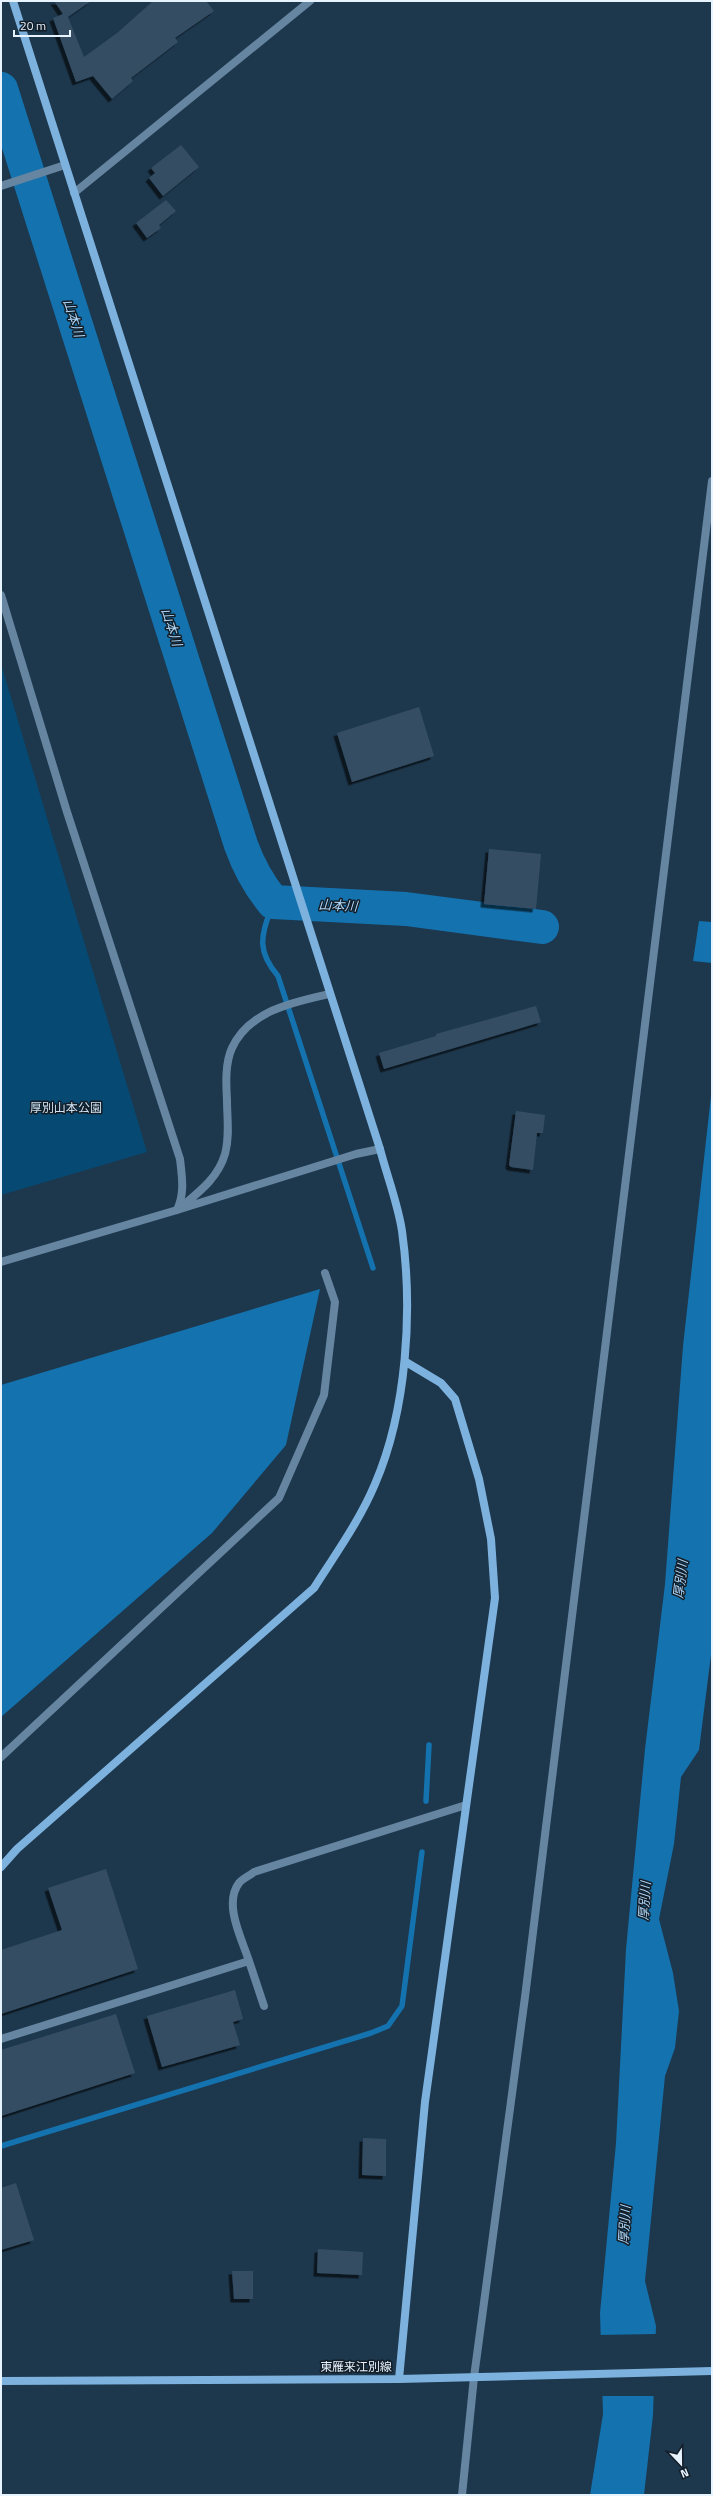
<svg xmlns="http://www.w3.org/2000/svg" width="713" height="2496" font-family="'Titillium Web','Noto Sans JP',sans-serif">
  <defs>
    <filter id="shadow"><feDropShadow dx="-3.5" dy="3.5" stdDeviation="0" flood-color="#0009"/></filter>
  </defs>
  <rect width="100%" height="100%" fill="#1d374c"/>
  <path fill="#064a74" d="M1,664L147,1152L1,1195Z"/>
  <path fill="#1472ae" d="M699,921L712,922V963L693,961Z
    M712,1087V1647L699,1750L681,1777L674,1844L659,1919L673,1973L679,2011L675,2048L665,2076L645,2281L656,2326L653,2415L644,2495H590L603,2414L600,2313L616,2143L626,1949L645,1749L665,1584L683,1346Z
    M320,1289L286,1445L212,1533L1,1717V1385Z"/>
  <path fill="#1d374c" d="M658,2334L656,2396H601L598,2335Z"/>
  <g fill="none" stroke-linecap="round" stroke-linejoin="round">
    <path stroke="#1472ae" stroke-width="5.5" d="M273,902C263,933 254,948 278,976L373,1268
      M426,1801L429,1745
      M1,2146L371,2033L388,2026L402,2006L422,1852"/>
    <path stroke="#1472ae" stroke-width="34" d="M1,89L241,845C249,867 258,884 273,902L406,909L542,927"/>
  </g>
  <path fill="#344e64" filter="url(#shadow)" d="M54,1H91L68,17L84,57L117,33L153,1H206L214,11L175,38L178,42L131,78L133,81L112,99L93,76L76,82L53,18L63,14Z
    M181,145L199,167L163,196L149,178L155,173L151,168Z
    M166,200L176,211L159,225L161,228L147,238L136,223Z
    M419,707L434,756L352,782L337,733Z
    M489,849L541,854L536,909L484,904Z
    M536,1006L541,1022L384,1069L379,1053L436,1036V1034Z
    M516,1111L545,1115L543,1133H537L533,1170L511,1167L509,1165Z
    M106,1869L138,1969L1,2014V1950L62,1930L48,1888Z
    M235,1990L243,2019L233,2022L240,2045L162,2067L147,2016Z
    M116,2014L135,2073L1,2116V2050Z
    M363,2138L386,2139V2176L362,2175Z
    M16,2183L34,2240L1,2250V2188Z
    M318,2249L363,2252L362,2275L317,2273Z
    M232,2271H253V2299H234Z"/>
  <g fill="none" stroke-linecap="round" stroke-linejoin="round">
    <path stroke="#6585a1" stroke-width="8" d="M1,186L65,165
      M74,193L310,1
      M1,595L67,812L180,1159C182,1177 185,1193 177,1210
      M181,1207C199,1192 218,1178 225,1154C230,1136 227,1118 227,1100C226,1084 225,1063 232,1048C249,1011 293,1002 329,994
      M1,1262L177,1210L356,1154L380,1149
      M1,1757L279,1498L324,1395L335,1302L325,1273
      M249,1961L264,2006
      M1,2039L249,1961C242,1939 223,1904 239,1883C242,1879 249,1876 254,1872L466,1805
      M462,2495L474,2377L525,1997L712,481"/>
    <path stroke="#7eb2de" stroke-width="8" d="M1,1867L17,1849L314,1588C335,1555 360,1520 375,1484C407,1410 413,1310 402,1231C398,1204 387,1176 380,1149L13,1
      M399,2379L425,2102L495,1598L491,1539L479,1479L455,1399L441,1383L406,1362
      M1,2381L399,2379L712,2371"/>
  </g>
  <g text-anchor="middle" stroke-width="3" stroke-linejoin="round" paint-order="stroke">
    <g font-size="12" fill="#cfe2f3" stroke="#121d27">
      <text x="66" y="1112">厚別山本公園</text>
    </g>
    <g font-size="12" fill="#e7f3fe" stroke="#121d27">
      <text x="356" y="2371">東雁来江別線</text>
    </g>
    <g font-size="13" font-style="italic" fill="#b0d6f7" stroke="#121d27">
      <text transform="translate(74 318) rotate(72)" y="5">山本川</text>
      <text transform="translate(172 627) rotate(72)" y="5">山本川</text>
      <text transform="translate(338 905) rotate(3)" y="5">山本川</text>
      <text transform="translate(680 1579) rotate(-83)" y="5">厚別川</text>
      <text transform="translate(644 1901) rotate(-86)" y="5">厚別川</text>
      <text transform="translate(624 2225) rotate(-86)" y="5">厚別川</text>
    </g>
  </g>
  <rect width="713" height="2496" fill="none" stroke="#e7f3fe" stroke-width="4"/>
  <g transform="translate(681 2464) rotate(158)" stroke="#121d27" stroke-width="3" paint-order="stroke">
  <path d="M0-3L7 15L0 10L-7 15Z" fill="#e7f3fe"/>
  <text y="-6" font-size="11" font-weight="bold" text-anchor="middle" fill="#e7f3fe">N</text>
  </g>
  <path d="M14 30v6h56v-6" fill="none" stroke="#e7f3fe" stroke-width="2"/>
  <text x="20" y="30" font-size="12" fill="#e7f3fe" stroke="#121d27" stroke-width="3" paint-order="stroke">20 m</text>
</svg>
